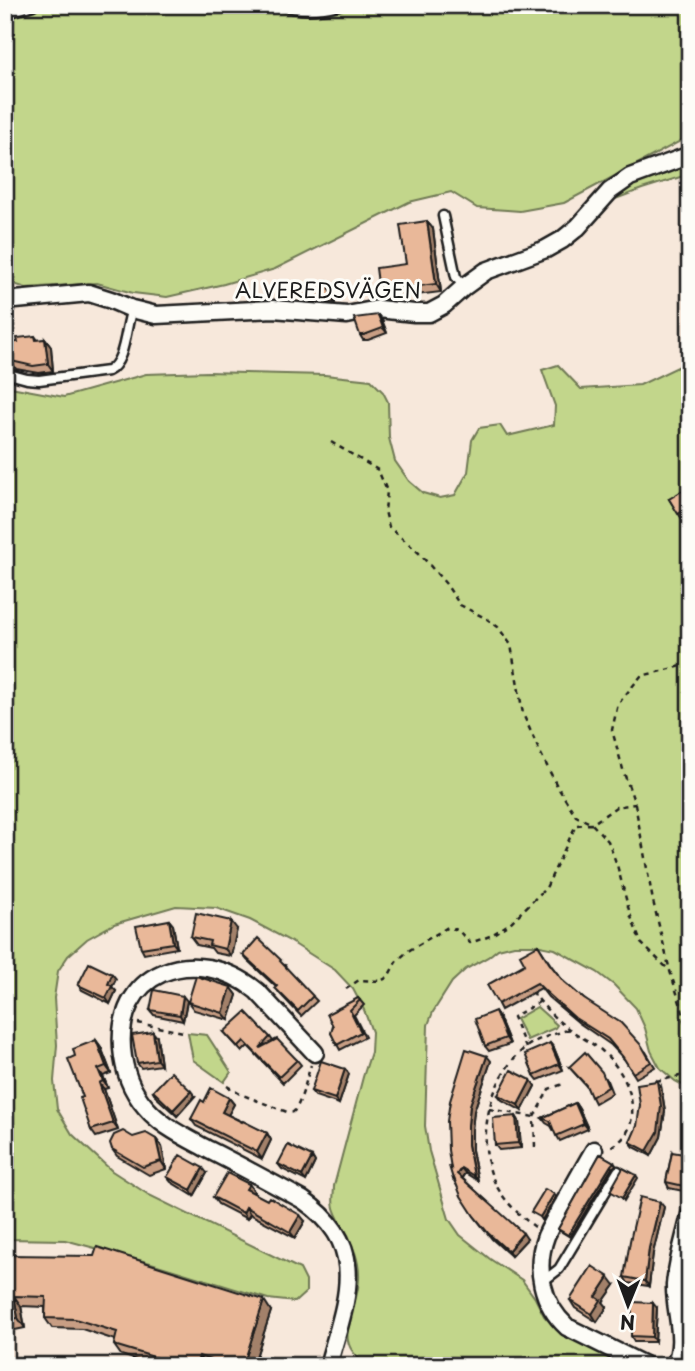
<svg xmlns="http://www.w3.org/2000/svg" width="695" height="1371" font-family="'Playpen Sans',sans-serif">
  <rect width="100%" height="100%" fill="#f7e8db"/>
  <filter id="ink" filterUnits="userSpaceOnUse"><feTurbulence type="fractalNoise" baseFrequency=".0143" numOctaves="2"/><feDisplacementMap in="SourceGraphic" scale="14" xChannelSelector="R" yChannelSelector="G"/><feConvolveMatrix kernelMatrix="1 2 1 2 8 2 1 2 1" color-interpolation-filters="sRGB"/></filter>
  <g filter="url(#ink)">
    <path fill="#c2d68b" stroke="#6f7954" stroke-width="2" d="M5,5H690V136L564,203L520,211L477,208L451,192L409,202L275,269L224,284L167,297L133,293L97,283L26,288L14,284H5Z
      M690,163V174L642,189L613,200C622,182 671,170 690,163Z
      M690,361V1089L675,1081L660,1068L651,1051L645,1028L636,1008L614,985L597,972L555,949L535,945H514L498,949L488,957L466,969L452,982L433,1012L428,1025L425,1126L429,1151L449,1219L460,1235L490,1259L522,1280L535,1298L544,1316L558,1331L628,1366H371C327,1344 358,1314 359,1279C360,1260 353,1244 343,1228C340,1221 336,1215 334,1208C332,1201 334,1193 334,1186L363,1077L371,1052L372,1032L364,1010L353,989L335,970L288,940L250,920L216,908L176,906L114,924L87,939L68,956L58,971L54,998L57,1045L54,1081L57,1109L72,1134L112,1171L149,1195L300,1269L306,1281V1292L295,1302L268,1299L154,1264L65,1240L5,1239V386L64,397L146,374L208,372L325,375L371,380L383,392L388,402L389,438L395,461L409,481L423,493L440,498L455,495L468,472L472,440L479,428L500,425L507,436L554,425L555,406L542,370L558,365L581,389L640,385Z
      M537,1007L557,1025L555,1028L527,1040L516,1019Z
      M188,1033L207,1035L231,1072L224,1082L193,1060Z"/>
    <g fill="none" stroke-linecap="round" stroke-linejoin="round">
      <defs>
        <path id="lane" d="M278,5C300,11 316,11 339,5
          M5,14L33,5
          M443,216L456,277L464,287
          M5,373L27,379L39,380L108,371C126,362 125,327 132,309
          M542,1282L559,1269L618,1171"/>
        <path id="street" d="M5,301L89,293L111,300L132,309L156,315L273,309L347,315L378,309L414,313H429L444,305L464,287L486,271L546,249L562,240L578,227L610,191L630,177L690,155
          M315,1053L257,991C196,941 110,971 123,1057C126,1078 136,1098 151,1113C167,1129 189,1139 209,1150C241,1166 272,1183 303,1200C371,1247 346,1300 328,1366
          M594,1150C584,1167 574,1185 564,1203C558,1213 551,1225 546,1236C534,1268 542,1304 567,1327L646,1366
          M674,1366C688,1341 674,1312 675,1285C677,1261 685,1238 690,1215"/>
      </defs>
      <use href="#lane" stroke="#1c1c1c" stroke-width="13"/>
      <use href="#street" stroke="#1c1c1c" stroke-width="21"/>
      <path stroke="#1c1c1c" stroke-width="2.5" stroke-dasharray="5 5" stroke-linecap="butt" d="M331,442L378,470L387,491L385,511L389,527L419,553L446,584L460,605L487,619L498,627L511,645L523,714L539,750L557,786L576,816L592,824L608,841L617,865L630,914L641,943L670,971L682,1009L690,1053
        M635,804L653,901L670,971
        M346,989L359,980L381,981L388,977L396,962L408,951L448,927L458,930L470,943L490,936L509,924L546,888L576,825L592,824L616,807L635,804L624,773L612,730L618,704L641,676L690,664
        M532,991C541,1003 550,1014 561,1023C573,1033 588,1040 601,1050C620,1067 634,1090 632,1116C630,1132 623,1142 608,1148
        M138,1023L183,1032
        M526,1048L513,1017L539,1002
        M656,1081L680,1076L690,1077
        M227,1086L240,1094L287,1112C289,1112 292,1113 293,1112C300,1108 308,1073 311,1065
        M489,1109L534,1117
        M535,1147L534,1117L549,1089L563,1084
        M535,1227C520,1216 503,1200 495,1183C474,1141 490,1072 529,1045C541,1037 556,1034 570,1029"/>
      <use href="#lane" stroke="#fdfcf7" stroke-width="8"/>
      <use href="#street" stroke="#fdfcf7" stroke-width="16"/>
    </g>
    <path fill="#c89e84" stroke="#1c1c1c" stroke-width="2" d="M433,229L441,292L385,299L379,291L406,264Z
      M333,287L335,303L306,301L302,296Z
      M378,315L382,320L387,333L368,340H363L360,335Z
      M35,336L38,340L45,339L51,347L53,371L39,373L16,369L11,361L18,342Z
      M690,495V514L682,519L669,499Z
      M169,920L173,925L177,948L144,954L141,948Z
      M237,929L231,956L215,953L211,948L197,945L191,937Z
      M538,945L551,965L564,982L646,1052L655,1067L636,1078L625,1060L611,1045L579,1023L548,997L541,988L501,1010L498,1004Z
      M243,955L285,965L284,966L317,1001L301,1016L279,993L276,987L247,960Z
      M112,974L116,979L112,987L116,991L110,1004L82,990L78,985Z
      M231,987L237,995L229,1020L194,1010L188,1002Z
      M358,998L364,1005L354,1015L365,1037L340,1050L331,1033Z
      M187,1001L183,1021L154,1015L150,1010Z
      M499,1017L510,1044L489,1051L485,1046Z
      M224,1032L270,1037L273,1041L297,1060L301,1065L283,1083L248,1046L242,1052Z
      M157,1037L161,1065L141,1068L137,1063Z
      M96,1040L101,1047L111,1073L103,1076L108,1088L104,1089L118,1130L96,1137L91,1130L83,1097Z
      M550,1043L554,1048L563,1070L538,1080L534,1075Z
      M491,1061L474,1111L472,1130V1150L478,1181L465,1173L462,1178L527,1239L511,1256L492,1239L474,1216L453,1179L451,1168Z
      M569,1067L606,1078L612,1093L595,1103L587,1087Z
      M345,1069L349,1074L339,1104L315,1096L311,1091Z
      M535,1086L522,1111L502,1100L498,1095Z
      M661,1086L665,1111L661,1137L651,1156L634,1147L630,1142Z
      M153,1091L195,1096L177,1116L156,1097Z
      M229,1098L234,1104L228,1115L267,1133L271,1140L262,1159L196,1126L191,1119L204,1102Z
      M575,1103L579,1109L588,1129L560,1141L551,1126L546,1123L542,1118Z
      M516,1116L519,1121L521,1148L499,1150L495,1145Z
      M133,1137L156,1139L162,1147L166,1169L149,1175L117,1156L112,1149Z
      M672,1152L688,1192L669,1188L666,1182Z
      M600,1154L614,1162L616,1165L612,1168L570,1237L560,1231L558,1229Z
      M312,1157L315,1162L306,1181L282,1169L278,1164Z
      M207,1173L194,1196L171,1182L167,1177Z
      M249,1184L254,1191L253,1193L305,1221L295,1238L250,1214L247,1219L218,1204L213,1197Z
      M664,1207L653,1253L649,1286L628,1283L624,1277Z
      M5,1253L7,1255L271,1311L253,1366H155L121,1355L114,1345L115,1340L82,1329L52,1328L45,1318V1307L21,1306L25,1328L5,1332Z
      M615,1285L603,1302L607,1307L597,1322L575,1308L570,1300Z
      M657,1308L655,1342H634L631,1336Z"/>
    <path fill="#a3816b" stroke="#1c1c1c" stroke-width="2" d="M427,221L433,229L441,292L436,284Z
      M329,282L333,287L335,303L331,297Z
      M378,315L382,320L387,333L383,328Z
      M45,339L51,347L53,371L48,364Z
      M169,920L173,925L177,948L173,943Z
      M231,921L237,929L231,956L225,949Z
      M112,974L116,979L112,987L116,991L110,1004L106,998L108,984Z
      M231,987L237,995L229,1020L223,1013Z
      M183,996L187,1001L183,1021L180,1015Z
      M495,1011L499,1017L510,1044L506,1038Z
      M153,1032L157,1037L161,1065L157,1060Z
      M96,1040L101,1047L111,1073L106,1066Z
      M550,1043L554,1048L563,1070L559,1064Z
      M487,1056L491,1061L474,1111L472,1130V1150L478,1181L474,1176L468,1145V1125L470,1105Z
      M98,1069L103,1076L108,1088L103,1081Z
      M345,1069L349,1074L339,1104L335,1099Z
      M531,1080L535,1086L522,1111L518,1105Z
      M657,1081L661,1086L665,1111L661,1137L651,1156L647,1151Z
      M99,1083L104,1089L118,1130L113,1123Z
      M191,1091L195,1096L177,1116L173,1110Z
      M229,1098L234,1104L226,1119L222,1112Z
      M575,1103L579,1109L588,1129L584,1124Z
      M516,1116L519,1121L521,1148L518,1143Z
      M267,1133L271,1140L262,1159L257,1152Z
      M156,1139L162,1147L166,1169L161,1161Z
      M312,1157L315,1162L306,1181L302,1176Z
      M690,1158V1183L688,1192L684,1186Z
      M611,1165L612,1168L570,1237L568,1235Z
      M203,1168L207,1173L194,1196L191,1190Z
      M461,1168L465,1173L461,1179L457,1174Z
      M636,1175L638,1178L624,1201L622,1198Z
      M249,1184L254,1191L251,1196L246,1189Z
      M554,1194L556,1197L542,1220L540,1217Z
      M660,1202L664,1207L653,1253L649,1286L645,1281L649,1248Z
      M246,1207L250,1214L247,1219L243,1213Z
      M300,1215L305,1221L295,1238L290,1232Z
      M523,1233L527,1239L511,1256L508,1251Z
      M609,1277L615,1285L603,1302L607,1307L597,1322L592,1314L596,1297Z
      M14,1296L21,1306L25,1328L18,1318Z
      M264,1300L271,1311L253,1366H243Z
      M653,1303L657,1308L655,1342L652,1337Z
      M199,1356L205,1366H196Z"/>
    <path fill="#e9b899" stroke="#1c1c1c" stroke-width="2" d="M427,221L436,284L379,291L376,268L406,264L400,225Z
      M329,282L331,297L302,296L301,285Z
      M378,315L383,328L364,335H360L354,318Z
      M35,336L36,340L45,339L48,364L33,366L11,361L9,343L18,342L17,338Z
      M685,489L690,496V507L678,514L669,499Z
      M196,913L231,921L225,949L209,945L210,941L191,937Z
      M169,920L173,943L141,948L136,926Z
      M258,938L281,960L280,961L313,996L298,1011L275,988L277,986L243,955Z
      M538,945L549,963L564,982L584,999L621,1023L642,1046L651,1062L633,1073L623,1057L608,1039L575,1018L545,991L537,983L498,1004L487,985L525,964L520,955Z
      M89,963L112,974L108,984L112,986L106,998L78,985Z
      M196,976L231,987L223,1013L188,1002Z
      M154,990L183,996L180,1015L150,1010Z
      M358,998L360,1000L350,1010L361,1032L337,1045L331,1033L333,1026L327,1014Z
      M495,1011L506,1038L485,1046L475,1019Z
      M246,1012L270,1037L260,1048L277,1039L297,1060L279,1077L244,1041L238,1047L224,1032Z
      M153,1032L157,1060L137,1063L132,1035Z
      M96,1040L106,1066L98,1069L103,1081L99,1083L113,1123L91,1130L80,1098L83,1097L68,1059L75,1056L73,1049Z
      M550,1043L559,1064L534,1075L525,1054Z
      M466,1049L487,1056L470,1105L468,1125V1145L474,1176L461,1168L457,1174L523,1233L508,1251L488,1233L474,1216L461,1196L454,1178L453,1179L449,1166L451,1168L448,1150L447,1121L450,1101Z
      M585,1052L602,1072L608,1087L591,1097L586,1085L569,1067Z
      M321,1061L345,1069L335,1099L311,1091Z
      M511,1070L531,1080L518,1105L498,1095Z
      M171,1072L191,1091L173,1110L153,1091Z
      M657,1081L661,1106L658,1132L647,1151L630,1142L637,1126L640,1105L637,1084Z
      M211,1088L229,1098L222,1112L242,1122L243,1121L267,1133L257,1152L191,1119L201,1100L204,1102Z
      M575,1103L584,1124L556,1136L550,1121L542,1118Z
      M516,1116L518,1143L495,1145L493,1118Z
      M123,1131L133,1137L146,1133L156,1139L161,1161L143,1167L112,1149L110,1143L114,1135Z
      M288,1145L312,1157L302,1176L278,1164Z
      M672,1152L690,1155L684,1186L666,1182Z
      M600,1154L614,1162L611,1165L568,1235L558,1229Z
      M180,1155L203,1168L191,1190L167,1177Z
      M623,1168L636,1175L622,1198L610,1191Z
      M227,1173L249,1184L246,1189L267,1200L269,1197L300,1215L290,1232L246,1207L243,1213L213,1197Z
      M545,1189L554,1194L540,1217L531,1212Z
      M640,1197L660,1202L649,1248L645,1281L624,1277L630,1241Z
      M97,1247L264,1300L243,1366H228L199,1356L196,1366H155L157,1358L114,1345L117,1332L75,1319L45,1318L46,1297L14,1296L18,1318L5,1320V1255L94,1256Z
      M690,1250V1265L687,1264Z
      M592,1266L609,1277L596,1297L601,1300L592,1314L570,1300Z
      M632,1302L653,1303L652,1337L631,1336Z
      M685,1302L690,1303V1324Z"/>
  </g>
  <g text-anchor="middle" stroke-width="6" stroke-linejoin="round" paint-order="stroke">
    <g font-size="21" fill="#1c1c1c" stroke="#fdfcf7">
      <text x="328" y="298">ALVEREDSVÄGEN</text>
    </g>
  </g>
  <rect width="695" height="1371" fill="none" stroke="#fdfcf7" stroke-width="28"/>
  <rect x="14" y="14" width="667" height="1343" fill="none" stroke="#1c1c1c" stroke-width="2.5" filter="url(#ink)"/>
  <g transform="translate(628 1305) rotate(181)" stroke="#fdfcf7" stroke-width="5" paint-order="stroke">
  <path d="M0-5L12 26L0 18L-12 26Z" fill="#1c1c1c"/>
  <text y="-10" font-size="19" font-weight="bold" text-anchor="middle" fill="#1c1c1c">N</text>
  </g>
</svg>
